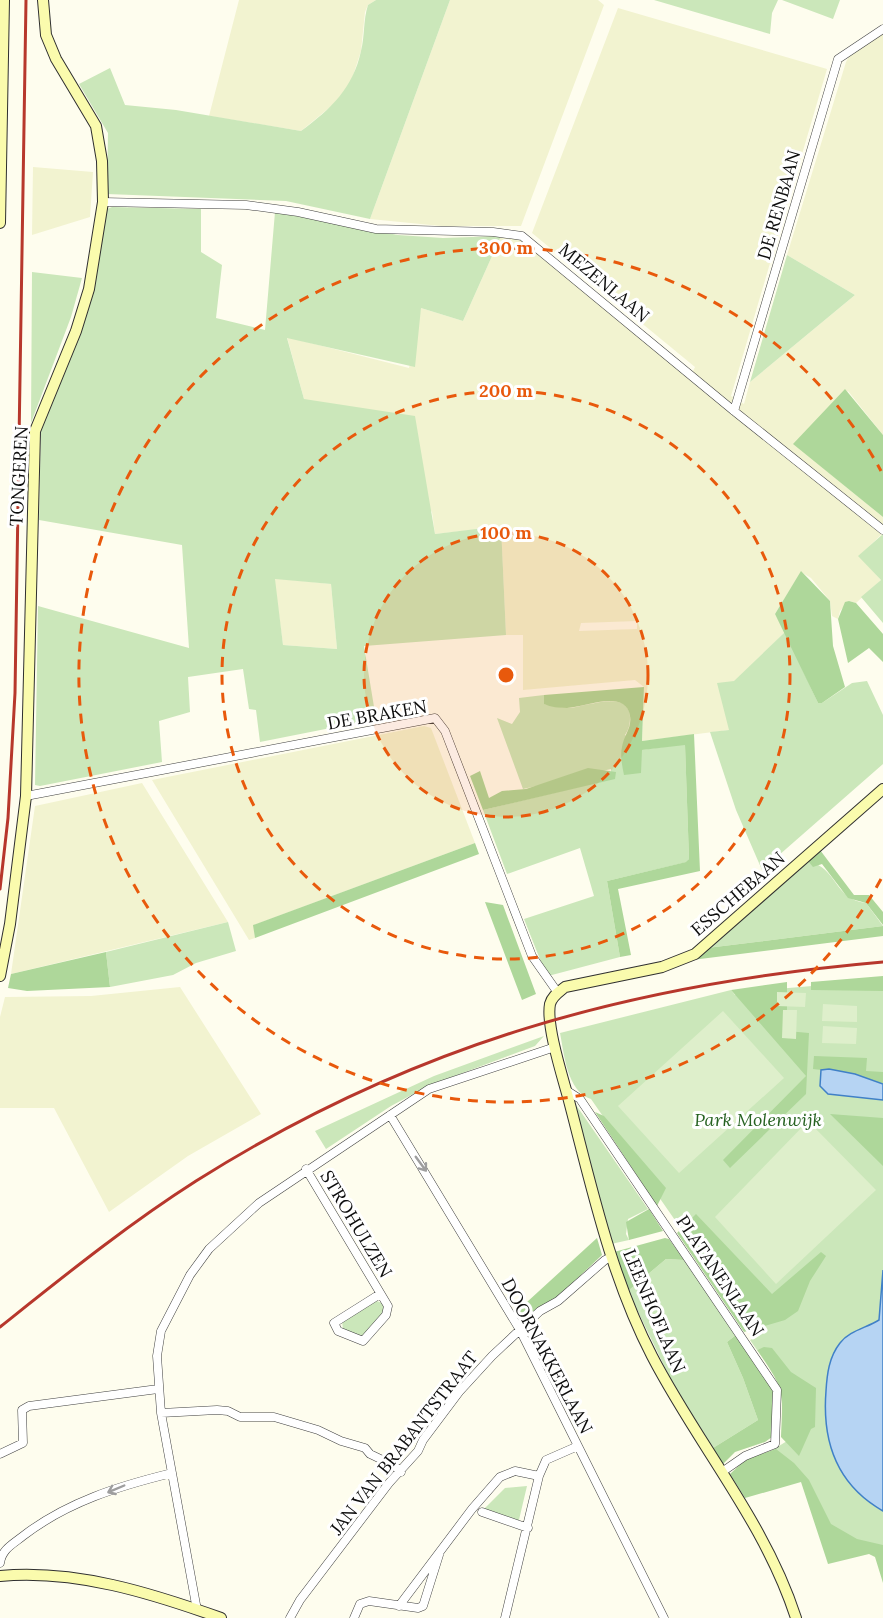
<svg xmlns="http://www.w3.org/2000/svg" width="883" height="1618" font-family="Lora,serif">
  <rect width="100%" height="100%" fill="#fefdee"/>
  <path fill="#f2f3d0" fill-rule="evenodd" d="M239,0H376L368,5L365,12L361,51L351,82L340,99L301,131L209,116Z
    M450,0H598L604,5L521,226H441L370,219Z
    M618,8L827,69L731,396L744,404L750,382L855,295L787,255L846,62L849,56L883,34V435L848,391L794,444L883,517V533L859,556L881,580L856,603L849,601L840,611L838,619L832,616L830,601L811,578L801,572L775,614L785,632L734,682L729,730L642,741L644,687L635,680L523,690V635H506L501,527L435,534L432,512L304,399L287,337L409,368L421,308L463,321L501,236L518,238L690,377L695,367L532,233ZM637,621V629L579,631L581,623Z
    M33,167L93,172L90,217L32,235Z
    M274,578L331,584L337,649L283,645Z
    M424,726L431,728L475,843L254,925L255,938L249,940L152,780Z
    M142,783L228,922L11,974L35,806Z
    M180,987L261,1114L188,1156L109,1212L54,1108H0V1017L5,997L91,996Z"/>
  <path fill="#cbe7ba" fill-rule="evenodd" d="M376,0H450L370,219L286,201L107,194L108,133L79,84L110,68L125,105L176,110L301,131C331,109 353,88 361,51C365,36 363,20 368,5Z
    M654,0H778L772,13L770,34Z
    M782,0H840L833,19Z
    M112,207L201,209V252L222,265L216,318L265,330L275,212L398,235L443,238L501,236L463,321L421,308L415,367L287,338L304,399L415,416L435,534L501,526L506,635L364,646L376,719L260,742L256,710L249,709L243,669L188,677L190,712L159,721L162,762L40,786L35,785L38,606L189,648L182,545L39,520L41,424L96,277L107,209ZM275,579L331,584L337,649L283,645Z
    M787,255L855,295L750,382Z
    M32,272L82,278L71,317L31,423Z
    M883,534V623L861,597L881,580L858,556Z
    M785,632L818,703H822L852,683L867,681L883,715V764L762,870L736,810L710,732L729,730L717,683L734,681Z
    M544,695V704C552,705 560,708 568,708C583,708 629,688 630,717C630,724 629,729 625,735L641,750L685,744L689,859L687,862L607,881L620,957L548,976L545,972L524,919L594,896L580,848L507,874L483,810L611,779V769L523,789L497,718L512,724L520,712L519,698Z
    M808,861C838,868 834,900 866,903L883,926L707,948Z
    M228,922L236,951L196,963L173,975L110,987L106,952Z
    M883,980V1567L878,1552L831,1557L802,1479L742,1469L787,1441V1386L763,1348L757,1350L750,1340L756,1337L591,1099C567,1092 564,1053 560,1033L731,990L735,995L752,991Z
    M544,1036L535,1046L428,1086L391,1106L326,1149L315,1131L434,1076Z
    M574,1102L648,1209L628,1219L626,1234L629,1240L611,1244Z
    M666,1259L684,1260L736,1335L727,1342L743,1378L758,1420L713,1448L673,1384L628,1291Z
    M377,1301L384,1304V1313L362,1336L343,1330L342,1320Z
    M527,1486L518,1524L484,1509L505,1488Z"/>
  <path fill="#aed79a" d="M845,389L883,435V517L793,444Z
    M801,571L830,601L833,646L845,687L822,703H818L775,614Z
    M849,601L856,603L883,634V662L869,648L848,663L838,619L845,602Z
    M644,687L642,741L694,734L700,871L618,889L631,955L620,957L607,881L686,862L689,859L685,745L642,750L641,773L624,775C622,765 620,756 622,747C624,735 632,728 630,716C626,688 583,708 567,708C559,708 551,707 544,704V695Z
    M588,768L616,772L615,779L483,810L470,776L480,771L489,798L502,791L526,789Z
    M475,843L479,854L255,938L253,925Z
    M820,850L854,895H869L883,912V925L866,903L848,898L822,864L813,867L808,861Z
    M485,902L503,905L536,994L522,1000Z
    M883,926V936L692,960L707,948Z
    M106,952L110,987L27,991L8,988L11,974Z
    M883,976V991L811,990V982Z
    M787,982V1031L809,1033L806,1094L730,1168L723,1160L806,1076L731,990Z
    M814,1056L867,1058L866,1071L883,1072V1084L855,1074L813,1069Z
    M595,1112L604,1116L666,1188L657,1206Z
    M830,1114L883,1118V1166Z
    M649,1209L663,1231L629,1240L626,1222Z
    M696,1214L772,1294L821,1252L826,1256L810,1281L798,1311L785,1320L744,1332L677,1233Z
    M597,1238L602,1255L543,1311L522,1322L515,1313Z
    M665,1238L669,1239L684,1260L666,1259L628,1291L614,1252Z
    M736,1335L773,1391L772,1437L765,1442L735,1452L723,1464L713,1448L758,1420L743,1378L727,1342Z
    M764,1347L772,1348L791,1372L816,1388L815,1427L811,1429L799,1456L781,1437C783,1390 785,1390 757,1350Z
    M776,1449L794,1463L809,1480L831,1524L857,1539L883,1545V1583L875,1557L869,1554L828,1564L801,1482L745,1498L730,1474L746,1459Z"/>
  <path fill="#deefcb" d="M777,992L806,993L805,1007L777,1006Z
    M823,1004L857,1006V1022L822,1021Z
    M783,1010H797L796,1039L782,1038Z
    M723,1011L784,1078L679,1173L618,1106Z
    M823,1026L857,1028L856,1044L822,1043Z
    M808,1121L876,1190L776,1284L715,1217Z"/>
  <path fill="#b6d4f3" stroke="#4080c7" stroke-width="1.5" d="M829,1069L855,1074L883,1084V1100L828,1094L820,1086L821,1070Z
    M883,1270V1511C837,1485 822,1441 826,1391C827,1374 829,1357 840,1343C849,1331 866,1328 879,1320Z"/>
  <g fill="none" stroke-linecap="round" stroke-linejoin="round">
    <defs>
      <path id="street" d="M103,202L246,205L298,212L376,229L493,232L522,236L734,411L883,530
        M734,411L838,59L883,29
        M26,796L435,718L445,731L532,956L558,993
        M566,1090L580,1099L777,1390L775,1444L745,1456L722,1472
        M390,1115L520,1330L664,1618
        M306,1169L388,1306L386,1315L363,1341L338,1331L334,1323L380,1294
        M161,1413L217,1410L228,1411L240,1417H274L318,1430L341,1441L365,1448L370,1454L393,1465L401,1472
        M0,1454L23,1443L22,1410L29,1406L158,1389
        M482,1512L528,1528
        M0,1563C2,1549 13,1544 23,1536C67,1502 119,1486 172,1473
        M399,1606L472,1509L500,1477L515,1471L539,1476
        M197,1610L161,1413L157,1356L161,1331L190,1275L209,1249L259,1203L429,1089L555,1047
        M290,1618L300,1600L389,1483L418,1451L423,1440L459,1392L492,1356L540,1311L558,1301L605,1260L611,1257
        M354,1618L360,1604L369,1601L418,1608L423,1606L439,1555
        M505,1618L539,1476L546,1460L578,1446"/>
      <path id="secondary" d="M0,223L4,0
        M0,976L10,924L26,796L35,431L76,331L89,289L103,202L102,161L96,126L56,59L46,35L43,0
        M0,1576C75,1569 151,1593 221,1618
        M796,1618C765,1522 698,1445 652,1356C610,1275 591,1184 568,1097C562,1075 546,1025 550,1004C552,996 559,992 565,987L662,967L695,954L883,789"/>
    </defs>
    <use href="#street" stroke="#404040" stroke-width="9"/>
    <use href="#secondary" stroke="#2f2f2f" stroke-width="12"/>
    <use href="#street" stroke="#fff" stroke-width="8"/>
    <use href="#secondary" stroke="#fafbad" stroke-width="10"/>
    <path stroke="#b7372c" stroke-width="3" d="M0,889L8,818L15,693L26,0
      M0,1327C64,1276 127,1225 196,1181C413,1044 630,984 883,962"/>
  </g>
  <defs><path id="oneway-shaft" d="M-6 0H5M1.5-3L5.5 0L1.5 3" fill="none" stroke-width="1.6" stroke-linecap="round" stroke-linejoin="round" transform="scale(1.5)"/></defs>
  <g stroke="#9e9e9e">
    <use href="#oneway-shaft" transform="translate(421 1164) rotate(54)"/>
    <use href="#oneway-shaft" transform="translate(116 1489) rotate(157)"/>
  </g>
  <circle cx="506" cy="675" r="142" fill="#e8590c" fill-opacity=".12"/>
  <g fill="none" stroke="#e8590c" stroke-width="3" stroke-dasharray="10 8">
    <circle cx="506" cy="675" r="142"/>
    <circle cx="506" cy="675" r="284"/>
    <path d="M881 879A427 427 0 1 1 881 471"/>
  </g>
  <g text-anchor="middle" stroke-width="6" stroke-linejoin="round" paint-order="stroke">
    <g font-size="18" fill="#0d0d0d" stroke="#fff">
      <text transform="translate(779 205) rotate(-74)" y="6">DE RENBAAN</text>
      <text transform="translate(604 283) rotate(40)" y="6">MEZENLAAN</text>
      <text transform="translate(19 476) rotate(-87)" y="6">TONGEREN</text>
      <text transform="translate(377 715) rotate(-10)" y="6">DE BRAKEN</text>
      <text transform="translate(738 894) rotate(-41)" y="6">ESSCHEBAAN</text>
      <text transform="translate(356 1224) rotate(59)" y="6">STROHULZEN</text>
      <text transform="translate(720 1276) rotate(56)" y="6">PLATANENLAAN</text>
      <text transform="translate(654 1311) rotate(67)" y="6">LEENHOFLAAN</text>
      <text transform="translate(547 1356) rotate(62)" y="6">DOORNAKKERLAAN</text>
      <text transform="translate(404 1443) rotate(-52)" y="6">JAN VAN BRABANTSTRAAT</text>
    </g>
    <g font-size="18" font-style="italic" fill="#266221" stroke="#fff">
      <text x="758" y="1126">Park Molenwijk</text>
    </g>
  </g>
  <circle cx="506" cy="675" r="9" fill="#e8590c" stroke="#fff" stroke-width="3"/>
  <g font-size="18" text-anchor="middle" font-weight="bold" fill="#e8590c" stroke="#fff" stroke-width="6" stroke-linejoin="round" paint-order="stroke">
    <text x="506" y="254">300 m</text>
    <text x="506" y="397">200 m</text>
    <text x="506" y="539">100 m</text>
  </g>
</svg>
